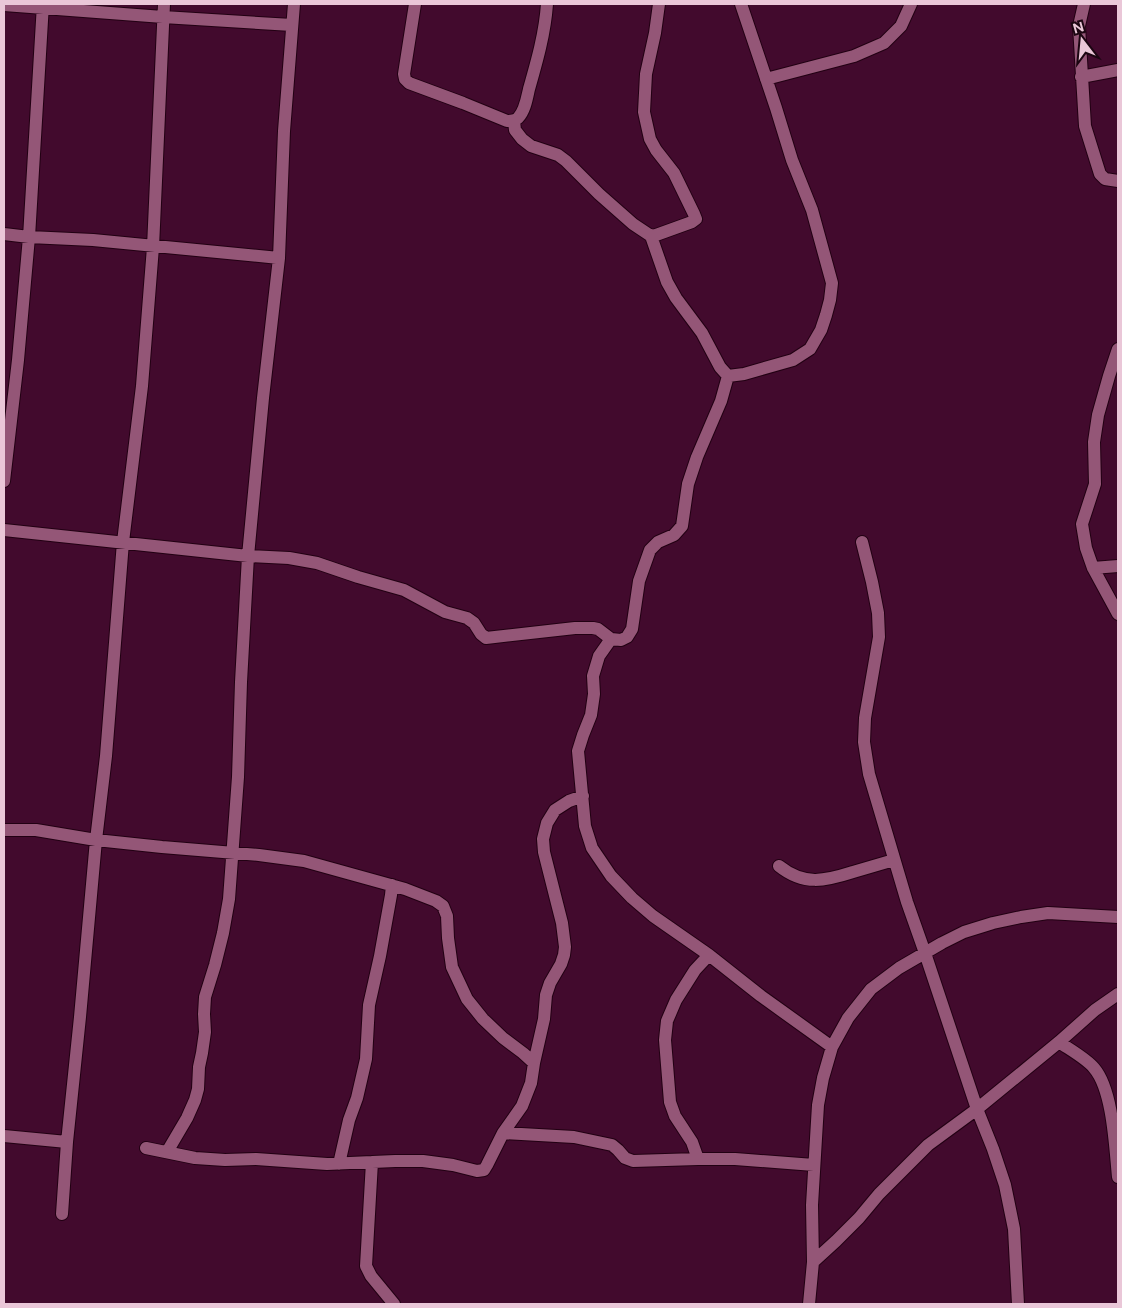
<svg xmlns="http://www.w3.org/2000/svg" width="1122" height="1308" font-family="Figtree,sans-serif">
  <rect width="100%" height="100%" fill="#420a2d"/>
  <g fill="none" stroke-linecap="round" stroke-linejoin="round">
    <defs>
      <path id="minor" d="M415,4L404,74L405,79L409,83L463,103L507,121C511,121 515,121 518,118C525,111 527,98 529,89C537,61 545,33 547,4
        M1084,4L1079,26L1085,126L1100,174L1105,179L1118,181
        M4,5L163,17L292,25
        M1081,77L1118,70
        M766,79L854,56L884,43L901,26L911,4
        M514,121L515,130L522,139L531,146L558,155L566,161L599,194L633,224L651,236L667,282L676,298L702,333L720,367L728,376
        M4,234L29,237L93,240L279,258
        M651,236L656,235L692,222L696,219L694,214L674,173L656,150L650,139L644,112L646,74L655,33L659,4
        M1118,349L1109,376L1098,415L1094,442L1095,484L1082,524L1086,548L1093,568L1118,614
        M728,376L744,374L793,360L810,349L821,330L826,315L830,300L832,283L812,210L792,160L776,108L741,4
        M4,481L18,360L29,237L43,4
        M4,530L248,556L289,558L317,563L358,577L404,590L445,612L467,618L474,623L481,634L486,638L575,628H593L598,629L611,639L621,640L627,637L632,629L639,581L650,550L658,542L674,535L682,526L688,484L697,457L721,401L728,376
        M862,542L872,582L878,613L879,637L865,718L864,742L869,774L907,902L925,953L977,1109L993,1149L1005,1185L1014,1229L1018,1304
        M1093,568L1118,566
        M611,639L599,656L593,676L594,694L591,715L583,735L578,751L585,826L592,848L611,876L632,898L653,916L709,955L761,996L832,1047
        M4,830H36L96,840L162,847L259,855L304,861L405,889L436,901L443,906L447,916L448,938L452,967L467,999L483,1019L503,1038L523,1053L534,1063L531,1083L522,1106L503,1133
        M779,866C804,886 825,881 853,872C867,868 880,864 894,860
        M1059,1042C1069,1049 1087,1059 1094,1068C1113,1090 1115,1147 1118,1177
        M534,1063L544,1019L546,995L550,983L561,964L564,955L565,947L562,923L544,852L543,839L547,823L555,810L569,801L583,796
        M4,1136L67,1142
        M146,1148L195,1158L225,1160L256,1159L327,1164L395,1161H423L453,1165L477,1171L484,1170L487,1165L503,1133L574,1137L612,1145L618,1150L625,1158L633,1161L698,1159H735L814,1165
        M167,1152L187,1118L195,1100L198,1089L199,1067L202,1053L205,1032L204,1014L205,997L215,965L223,933L229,899L238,777L241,682L248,556L263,398L279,258L284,131L294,4
        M698,1159L692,1142L675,1116L670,1102L665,1040L667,1021L676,1000L695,970L709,955
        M372,1162L366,1266L371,1276L394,1304
        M339,1164L349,1120L357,1098L366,1059L369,1005L380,956L391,895L392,885
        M62,1214L67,1142L80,1017L96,840L106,756L123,542L142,386L153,247L164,4
        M813,1262L836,1241L859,1218L879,1194L928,1145L977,1109L1059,1042L1095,1010L1118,994
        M809,1304L813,1262L812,1205L818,1105L823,1078L832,1047L848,1018L871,989L899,968L942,943L964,932L993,923L1021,917L1048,913L1118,917"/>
    </defs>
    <use href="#minor" stroke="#220013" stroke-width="14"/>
    <use href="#minor" stroke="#945677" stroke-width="12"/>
  </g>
  <rect width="1122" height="1308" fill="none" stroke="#eac7d8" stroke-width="10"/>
  <g transform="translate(1082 40) rotate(344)" stroke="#1b0511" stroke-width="4" paint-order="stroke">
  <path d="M0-4L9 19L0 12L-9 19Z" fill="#eac7d8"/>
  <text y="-8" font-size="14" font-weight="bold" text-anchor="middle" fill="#eac7d8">N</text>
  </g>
</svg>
